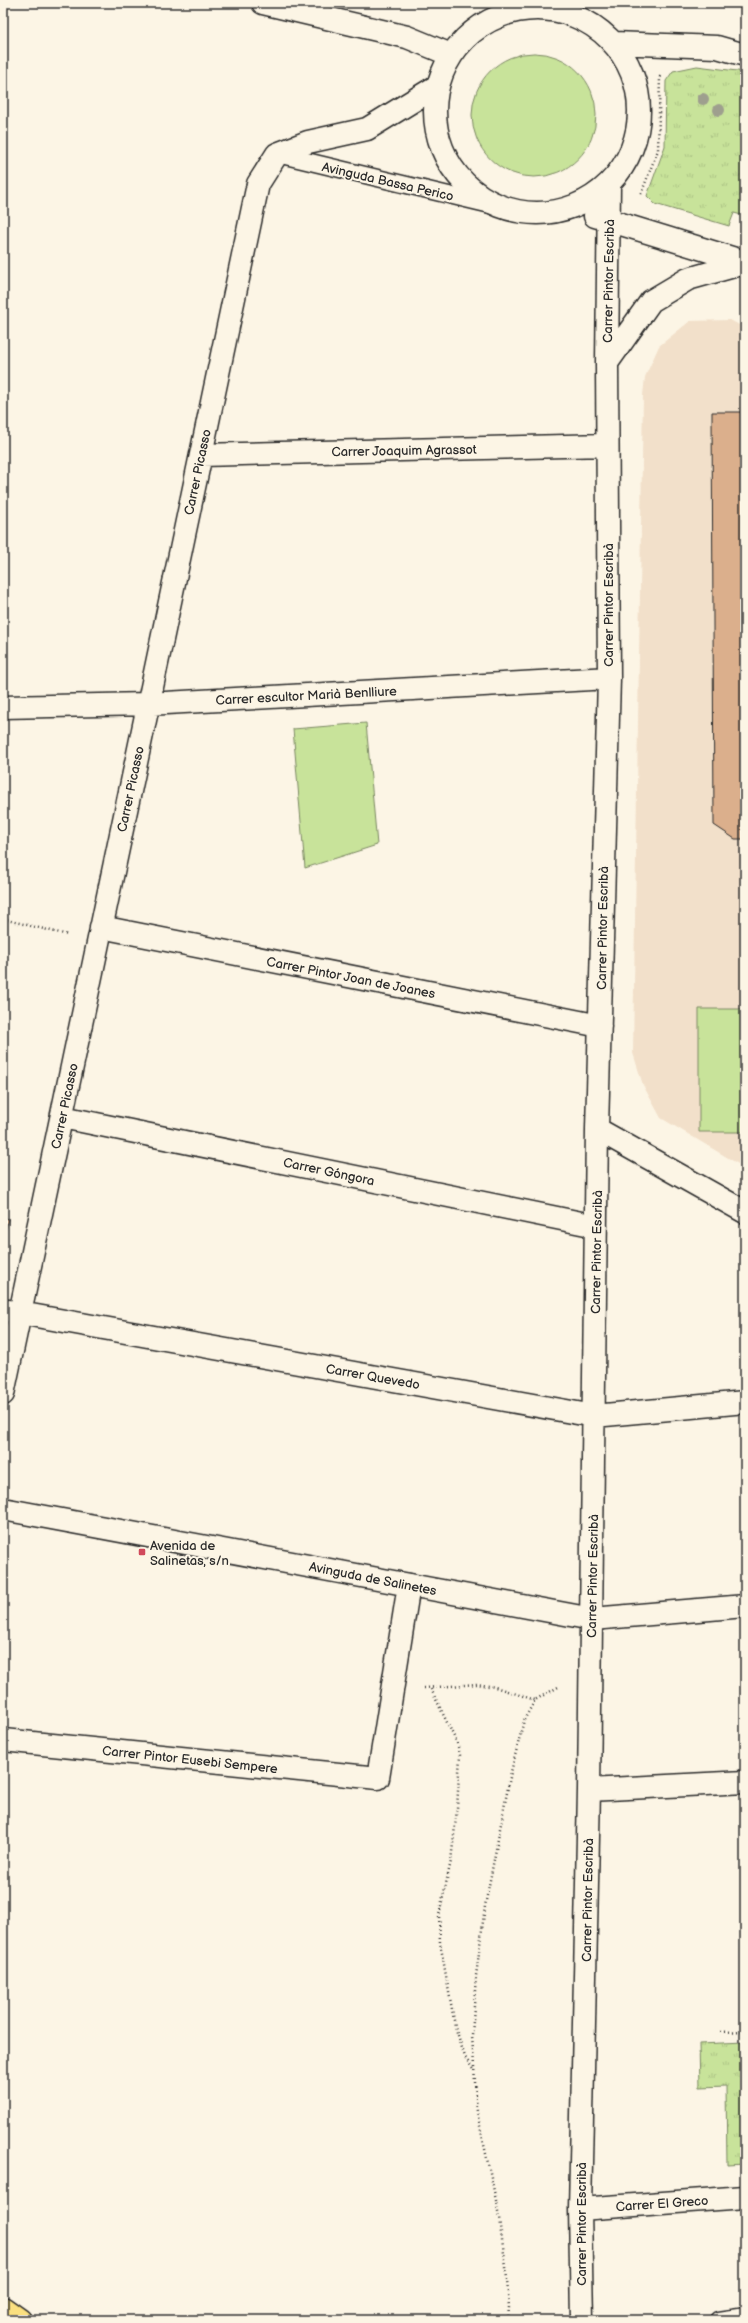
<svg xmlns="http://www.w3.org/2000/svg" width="748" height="2323" font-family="'Balsamiq Sans',sans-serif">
  <defs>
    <pattern id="park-tufts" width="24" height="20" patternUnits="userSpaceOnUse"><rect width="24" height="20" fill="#c8e39a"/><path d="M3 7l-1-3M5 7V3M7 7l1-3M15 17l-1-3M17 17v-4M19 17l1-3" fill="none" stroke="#acc385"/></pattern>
  </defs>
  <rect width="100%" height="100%" fill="#fcf5e5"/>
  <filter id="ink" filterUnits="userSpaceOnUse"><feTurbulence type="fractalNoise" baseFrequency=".025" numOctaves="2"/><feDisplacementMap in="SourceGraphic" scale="8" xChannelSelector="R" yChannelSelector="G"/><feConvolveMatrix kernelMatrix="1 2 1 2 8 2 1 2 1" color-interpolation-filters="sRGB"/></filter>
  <g filter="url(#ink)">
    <path fill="#f2e0ca" d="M730,320L745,328V1168L661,1118L643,1085L633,1053L643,395L645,377L659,346L690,321Z"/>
    <path fill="#c8e39a" stroke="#7a8762" d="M472 115a62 62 0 1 1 124 0a62 62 0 1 1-124 0Z
      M366,723L377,845L305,868L293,729Z
      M699,1009H745V1132H699Z"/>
    <path fill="url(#park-tufts)" stroke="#7a8762" d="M697,66L745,72V216L734,213L729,226L655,204L647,196L665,146L666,81L673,71Z
      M745,2042V2164L727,2165L726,2086L700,2087L699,2044Z"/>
    <path fill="#dbaf8c" stroke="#2b2b2b" d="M712,412H745V839H735L714,825Z
      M3,1218L8,1219L3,1240Z"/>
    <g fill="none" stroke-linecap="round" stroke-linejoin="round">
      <defs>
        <path id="lane" d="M277,154L499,207
          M718,2320L745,2316"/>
        <path id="street" d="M263,3L407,37L451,55
          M435 111a102 102 0 1 1 204 0a102 102 0 1 1-204 0Z
          M614,43L717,47L745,55
          M595,216L745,262
          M607,363L651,301L688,279L745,263
          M201,455L607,445
          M3,707L148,704L609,678
          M101,927L600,1026
          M62,1117L596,1226
          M597,1129L745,1212
          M3,1310L594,1416L745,1402
          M3,1394L258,184L277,154L308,142L367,129L437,86
          M3,1740L378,1778L409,1585
          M589,1790L745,1782
          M580,2209L745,2197
          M582,2320L580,2209L589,1790L597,1129L609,678L607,363L609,185"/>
        <path id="secondary" d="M3,1509L592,1619L745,1606"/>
        <path id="highway" d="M3,2308L20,2320"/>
      </defs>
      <use href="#lane" stroke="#2b2b2b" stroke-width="19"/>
      <use href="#street" stroke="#2b2b2b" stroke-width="25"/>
      <use href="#secondary" stroke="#2b2b2b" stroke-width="25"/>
      <use href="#highway" stroke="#2b2b2b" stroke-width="25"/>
      <path stroke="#2b2b2b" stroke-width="2.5" stroke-dasharray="1 3" stroke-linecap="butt" d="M641,194L658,150L660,77L662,75
        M3,919L68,935
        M424,1688L477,1684L495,1687L535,1700
        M431,1689L457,1743L460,1755L457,1809L451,1861L439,1915L440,1942L455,2026L465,2057L474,2071
        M721,2032L745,2031
        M508,2320L509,2307L506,2267L497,2205L477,2112L472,2036L476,1976L485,1906L511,1772L524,1720L535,1700L560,1686"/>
      <use href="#lane" stroke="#fcf5e5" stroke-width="16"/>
      <use href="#street" stroke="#fcf5e5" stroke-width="22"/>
      <use href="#secondary" stroke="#fcf5e5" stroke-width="22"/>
      <use href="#highway" stroke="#fbe080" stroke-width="22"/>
    </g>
    <g fill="#9e9f8e">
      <circle cx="703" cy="99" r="6"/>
      <circle cx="719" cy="110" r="6"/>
    </g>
  </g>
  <rect fill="#d1495b" stroke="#fcf5e5" stroke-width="1.5" x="138" y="1548" width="8" height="8" rx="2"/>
  <g text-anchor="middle" stroke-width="4" stroke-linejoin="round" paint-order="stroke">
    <g font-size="13" fill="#2b2b2b" stroke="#fcf5e5">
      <text transform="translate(388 181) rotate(13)" y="5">Avinguda Bassa Perico</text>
      <text transform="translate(608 281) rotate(-89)" y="5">Carrer Pintor Escribà</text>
      <text transform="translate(404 450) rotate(-1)" y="5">Carrer Joaquim Agrassot</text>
      <text transform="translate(197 472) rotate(-78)" y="5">Carrer Picasso</text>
      <text transform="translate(608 605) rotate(-90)" y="5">Carrer Pintor Escribà</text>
      <text transform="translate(306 695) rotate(-3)" y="5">Carrer escultor Marià Benlliure</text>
      <text transform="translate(130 789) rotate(-78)" y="5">Carrer Picasso</text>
      <text transform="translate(602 928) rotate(-89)" y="5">Carrer Pintor Escribà</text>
      <text transform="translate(351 977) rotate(11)" y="5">Carrer Pintor Joan de Joanes</text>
      <text transform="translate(64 1106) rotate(-78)" y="5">Carrer Picasso</text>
      <text transform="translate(329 1171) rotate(12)" y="5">Carrer Góngora</text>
      <text transform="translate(596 1252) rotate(-89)" y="5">Carrer Pintor Escribà</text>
      <text transform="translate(373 1376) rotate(10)" y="5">Carrer Quevedo</text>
      <text transform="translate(592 1576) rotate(-89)" y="5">Carrer Pintor Escribà</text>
      <text transform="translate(373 1578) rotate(11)" y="5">Avinguda de Salinetes</text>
      <text transform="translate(190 1759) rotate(6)" y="5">Carrer Pintor Eusebi Sempere</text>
      <text transform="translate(587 1900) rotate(-89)" y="5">Carrer Pintor Escribà</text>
      <text transform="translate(662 2203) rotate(-4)" y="5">Carrer El Greco</text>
      <text transform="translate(581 2224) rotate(-90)" y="5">Carrer Pintor Escribà</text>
    </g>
    <g font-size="13" fill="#2b2b2b" stroke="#fcf5e5" text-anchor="start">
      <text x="150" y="1550">Avenida de<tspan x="150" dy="15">Salinetas, s/n</tspan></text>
    </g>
  </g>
  <rect width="748" height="2323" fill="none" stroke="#fcf5e5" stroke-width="16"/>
  <rect x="8" y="8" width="732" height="2307" fill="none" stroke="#2b2b2b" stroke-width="1.5" filter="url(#ink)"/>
</svg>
